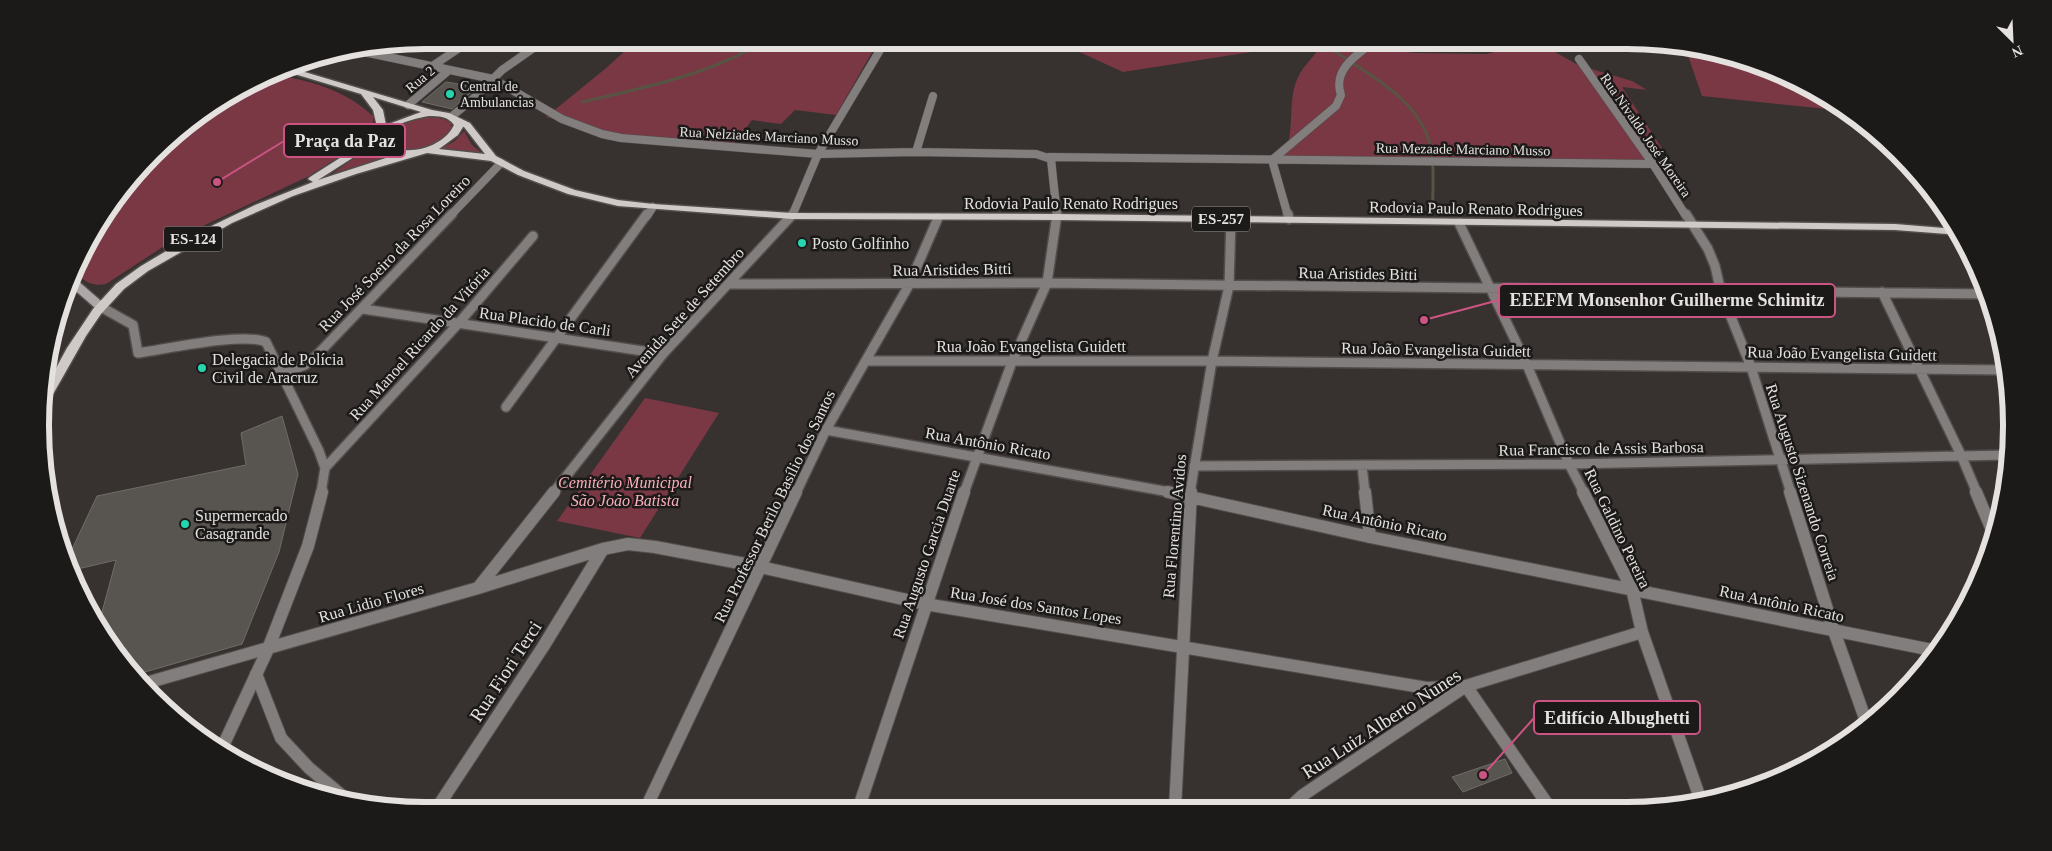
<svg xmlns="http://www.w3.org/2000/svg" width="2052" height="851" font-family="Georgia,serif">
  <rect width="100%" height="100%" fill="#37322f"/>
  <path fill="#7a3845" d="M637,40H879L836,115L795,110L781,124L752,120L734,144L629,138L546,117L605,69Z
    M1053,40H1310L1264,50L1123,72Z
    M1320,40H1363L1387,50L1415,53L1487,54L1515,46L1527,45L1555,52L1578,65L1632,81L1647,90L1622,87L1665,153L1648,160L1283,158C1295,135 1288,109 1295,85C1300,67 1314,58 1323,43Z
    M1686,50L1750,60L1819,92L1846,111L1702,96Z
    M273,74C310,81 344,89 373,116V128L362,142L307,177L175,239L106,284C91,287 85,281 74,272L92,233L172,135L233,92Z
    M426,116L444,119L451,123L452,130C439,147 405,159 387,144L385,138C394,123 410,120 426,116Z
    M464,131L472,145L485,156L463,151L440,149L455,141Z
    M370,147L376,153L389,156L332,174Z
    M645,398L719,413L640,538L557,521Z"/>
  <g fill="none" stroke-linecap="round" stroke-linejoin="round">
    <path stroke="#585443" stroke-width="3" d="M1318,40C1357,69 1420,95 1431,148C1435,169 1432,192 1433,213
      M582,102C635,90 721,72 764,40"/>
  </g>
  <path fill="#585550" stroke="#6f6c67" d="M446,82L477,87L452,109L422,102Z
    M282,416L298,474L279,552L242,644L138,674L105,639L98,627L116,560L69,571L66,562L97,496L246,465L241,433Z
    M1505,759L1512,773L1463,792L1452,777Z"/>
  <g fill="none" stroke-linecap="round" stroke-linejoin="round">
    <defs>
      <path id="street-far2" d="M359,51L493,79L562,119L602,134L621,138L818,154L916,152L1036,154L1051,159L1057,216
        M1579,59L1653,164L1686,216
        M431,67L471,40
        M408,105L448,71
        M451,117L475,97L502,70L545,40
        M916,152L933,96
        M1049,157L1653,164
        M1272,160L1336,106L1341,95C1332,69 1358,54 1376,40
        M1272,160L1288,216
        M450,216L501,163
        M647,216L653,207
        M792,216L818,154L886,40"/>
      <path id="street-far1" d="M1288,214L1289,219
        M1686,214L1708,249L1715,266L1721,292L1751,367L1791,493
        M1459,223L1527,365L1569,464L1584,493
        M728,284L1047,283L1987,294
        M1882,292L1961,455L1977,493
        M101,307L133,325L138,353C167,349 243,332 266,342L319,451L325,468L321,493
        M363,309L663,354
        M866,361H1212L2006,370
        M280,375L305,365L316,356L452,214
        M506,407L647,214
        M826,430L1175,493
        M1362,465L1365,493
        M1194,466L1569,464L2009,455
        M325,468L458,324L533,236
        M553,493L663,354L793,214
        M796,493L826,430L909,285L938,218
        M964,493L1012,362L1047,283L1057,214
        M1190,493L1212,361L1229,286L1231,219"/>
      <path id="street" d="M1168,492L1370,537L1937,651
        M1365,492L1370,537
        M1583,492L1632,589L1642,632L1701,801
        M1790,492L1834,631L1867,724
        M1976,492L1995,537
        M478,588L554,492
        M256,674L281,738L309,768L345,798
        M146,683L478,588L603,549L628,544L655,547L761,567L925,604L1427,688L1466,686L1550,808
        M222,748L268,649L308,546L322,492
        M1175,809L1191,492
        M1288,809L1303,795L1466,686L1642,632
        M645,810L796,492
        M858,810L964,492
        M435,811L543,647L603,549"/>
      <path id="secondary" d="M70,280L101,307"/>
      <path id="primary" d="M288,67L432,110L449,113L470,123L496,156L524,171L575,190L618,200L653,204L792,213L1057,214L1895,224L1956,229L1960,235L1895,230L1057,220L792,219L618,206L568,194L518,175L491,161L427,153L356,174L293,196L232,223L148,271L124,289L101,314L86,336L48,403L44,404V390L67,348L93,309L116,284L141,266L195,234L255,205L313,182L308,179L310,177L376,135L378,131L373,110L361,94L281,70ZM373,97L421,112L386,125L383,110ZM429,116C439,116 448,116 454,125C444,147 407,158 386,144L384,139C391,124 412,119 429,116ZM463,127H464L485,154L439,149L458,135ZM376,143C380,151 387,153 395,155L318,180Z"/>
    </defs>
    <use href="#street-far2" stroke="#534e4b" stroke-width="9"/>
    <use href="#street-far1" stroke="#534e4b" stroke-width="12"/>
    <use href="#street" stroke="#534e4b" stroke-width="14"/>
    <use href="#secondary" stroke="#534e4b" stroke-width="12"/>
    <use href="#primary" stroke="#534e4b" stroke-width="3"/>
    <use href="#street-far2" stroke="#817e7d" stroke-width="8"/>
    <use href="#street-far1" stroke="#817e7d" stroke-width="9"/>
    <use href="#street" stroke="#817e7d" stroke-width="12"/>
    <use href="#secondary" stroke="#ada8a7" stroke-width="9"/>
    <use href="#primary" fill="#cfc9c7" fill-rule="evenodd"/>
  </g>
  <g fill="#25d5ae" stroke="#1c1a19" stroke-width="2">
    <circle cx="450" cy="94" r="5"/>
    <circle cx="802" cy="243" r="5"/>
    <circle cx="202" cy="368" r="5"/>
    <circle cx="185" cy="524" r="5"/>
  </g>
  <g text-anchor="middle" stroke-width="5" stroke-linejoin="round" paint-order="stroke">
    <g font-size="14" fill="#e4e1df" stroke="#1c1a19">
      <text transform="translate(420 79) rotate(-40)" y="5">Rua 2</text>
      <text transform="translate(1646 135) rotate(55)" y="5">Rua Nivaldo José Moreira</text>
      <text transform="translate(769 136) rotate(3)" y="5">Rua Nelziades Marciano Musso</text>
      <text transform="translate(1463 149) rotate(1)" y="5">Rua Mezaade Marciano Musso</text>
    </g>
    <g font-size="14" fill="#e4e1df" stroke="#1c1a19" text-anchor="start">
      <text x="460" y="91">Central de<tspan x="460" dy="16">Ambulancias</tspan></text>
    </g>
    <g fill="#1c1a19" stroke="#a8a5a4" stroke-width="1">
      <rect x="1192" y="206.5" width="58" height="25" rx="4"/>
      <rect x="164" y="226.5" width="58" height="25" rx="4"/>
    </g>
    <g font-size="15" font-weight="bold" fill="#e4e1df">
      <text x="1221" y="224">ES-257</text>
      <text x="193" y="244">ES-124</text>
    </g>
    <g font-size="16" fill="#e4e1df" stroke="#1c1a19">
      <text x="1071" y="209">Rodovia Paulo Renato Rodrigues</text>
      <text transform="translate(1476 208) rotate(1)" y="6">Rodovia Paulo Renato Rodrigues</text>
      <text transform="translate(394 253) rotate(-46)" y="6">Rua José Soeiro da Rosa Loreiro</text>
      <text transform="translate(952 269) rotate(-1)" y="6">Rua Aristides Bitti</text>
      <text transform="translate(1358 273) rotate(1)" y="6">Rua Aristides Bitti</text>
      <text transform="translate(684 312) rotate(-48)" y="6">Avenida Sete de Setembro</text>
      <text transform="translate(545 321) rotate(8)" y="6">Rua Placido de Carli</text>
      <text transform="translate(419 343) rotate(-48)" y="6">Rua Manoel Ricardo da Vitória</text>
      <text x="1031" y="352">Rua João Evangelista Guidett</text>
      <text transform="translate(1436 349) rotate(1)" y="6">Rua João Evangelista Guidett</text>
      <text transform="translate(1842 353) rotate(1)" y="6">Rua João Evangelista Guidett</text>
      <text transform="translate(988 443) rotate(10)" y="6">Rua Antônio Ricato</text>
      <text transform="translate(1601 448) rotate(-1)" y="6">Rua Francisco de Assis Barbosa</text>
      <text transform="translate(1803 482) rotate(72)" y="6">Rua Augusto Sizenando Correia</text>
      <text transform="translate(774 506) rotate(-64)" y="6">Rua Professor Berilo Basílio dos Santos</text>
      <text transform="translate(1385 522) rotate(12)" y="6">Rua Antônio Ricato</text>
      <text transform="translate(1174 526) rotate(-85)" y="6">Rua Florentino Avidos</text>
      <text transform="translate(1618 528) rotate(64)" y="6">Rua Galdino Pereira</text>
      <text transform="translate(926 554) rotate(-71)" y="6">Rua Augusto Garcia Duarte</text>
      <text transform="translate(371 602) rotate(-16)" y="6">Rua Lidio Flores</text>
      <text transform="translate(1782 603) rotate(12)" y="6">Rua Antônio Ricato</text>
      <text transform="translate(1036 605) rotate(9)" y="6">Rua José dos Santos Lopes</text>
    </g>
    <g font-size="16" fill="#e4e1df" stroke="#1c1a19" text-anchor="start">
      <text x="812" y="249">Posto Golfinho</text>
      <text x="212" y="365">Delegacia de Polícia<tspan x="212" dy="18">Civil de Aracruz</tspan></text>
      <text x="195" y="521">Supermercado<tspan x="195" dy="18">Casagrande</tspan></text>
    </g>
    <g font-size="16" font-style="italic" fill="#faaeb9" stroke="#1c1a19">
      <text x="625" y="488">Cemitério Municipal<tspan x="625" dy="18">São João Batista</tspan></text>
    </g>
    <g font-size="19" fill="#e4e1df" stroke="#1c1a19">
      <text transform="translate(505 671) rotate(-57)" y="7">Rua Fiori Terci</text>
      <text transform="translate(1381 723) rotate(-33)" y="7">Rua Luiz Alberto Nunes</text>
    </g>
  </g>
  <path d="M0 0H2052V851H0ZM425 49H1627A376 376 0 0 1 2003 425V426A376 376 0 0 1 1627 802H425A376 376 0 0 1 49 426V425A376 376 0 0 1 425 49Z" fill="#1c1a19" fill-rule="evenodd"/>
  <path fill="none" stroke="#e4e1df" stroke-width="6" d="M425 49H1627A376 376 0 0 1 2003 425V426A376 376 0 0 1 1627 802H425A376 376 0 0 1 49 426V425A376 376 0 0 1 425 49Z"/>
  <path fill="none" stroke="#cc5483" stroke-width="2" d="M217 182L284 141M1424 320L1499 300M1483 775L1534 718"/>
  <g fill="#cc5483" stroke="#1c1a19" stroke-width="2">
    <circle cx="217" cy="182" r="5"/>
    <circle cx="1424" cy="320" r="5"/>
    <circle cx="1483" cy="775" r="5"/>
  </g>
  <g fill="#1c1a19" stroke="#cc5483" stroke-width="2">
    <rect x="284" y="124" width="121" height="33" rx="5"/>
    <rect x="1499" y="284" width="336" height="33" rx="5"/>
    <rect x="1534" y="701" width="166" height="33" rx="5"/>
  </g>
  <g font-size="18" text-anchor="middle" font-weight="bold" fill="#e4e1df">
    <text x="345" y="147">Praça da Paz</text>
    <text x="1667" y="306">EEEFM Monsenhor Guilherme Schimitz</text>
    <text x="1617" y="724">Edifício Albughetti</text>
  </g>
  <g transform="translate(2012 40) rotate(156)" stroke="#1c1a19" stroke-width="4" paint-order="stroke">
  <path d="M0-4L9 19L0 12L-9 19Z" fill="#e4e1df"/>
  <text y="-8" font-size="14" font-weight="bold" text-anchor="middle" fill="#e4e1df">N</text>
  </g>
</svg>
